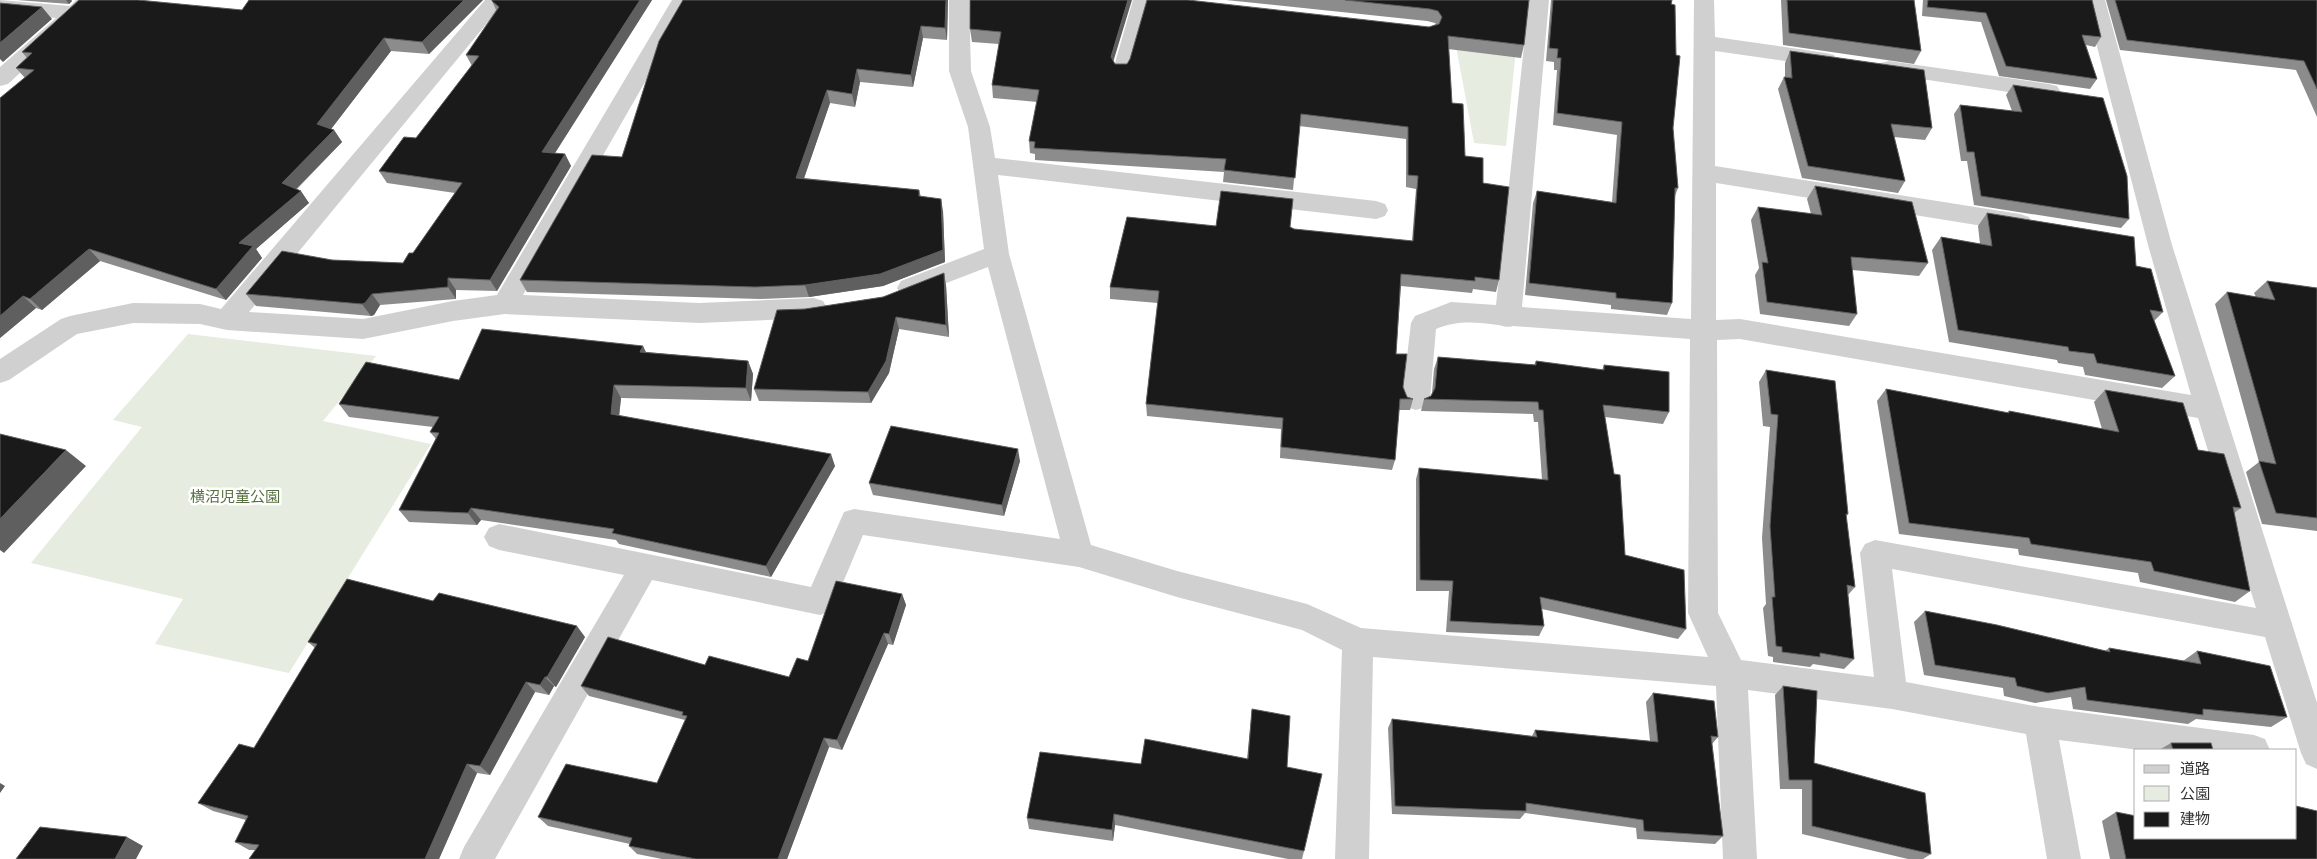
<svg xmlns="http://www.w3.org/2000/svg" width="2317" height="859" font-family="'Work Sans','Noto Sans JP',sans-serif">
  <rect width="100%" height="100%" fill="#fff"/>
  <path fill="#e6ecdf" d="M1455,41L1516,50L1506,146L1474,143Z
    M188,334L376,356L323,421L431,444L289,673L155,644L183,599L31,563L142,427L113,420Z"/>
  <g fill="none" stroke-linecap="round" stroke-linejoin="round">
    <path fill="#d0d0d0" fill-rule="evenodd" d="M1133,0H1149L1129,70L1127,74H1115L1113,70Z"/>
    <path fill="#d0d0d0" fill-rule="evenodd" d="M0,0L70,6L76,0H99L8,84L0,86V67L56,18L0,12Z
      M485,0H506L249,312L363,319L453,301L497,295L672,0H692L523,295L699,303L814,298L823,301L827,308L823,315L814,318L699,323L505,314L453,321L363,339L227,330L200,324L133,323L77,334L9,380L0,383V359L61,319L70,316L133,303L200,304L221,309Z
      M949,0H969L971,71L990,127L995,158L1376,201L1385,204L1388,210L1385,216L1376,219L998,175L1009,254L1091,545L1177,571L1307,604L1361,628L1708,657L1688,613L1690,339L1513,326C1507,328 1504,326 1498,325C1476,322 1457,320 1436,329L1430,399L1426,407L1416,410L1406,407L1402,399L1411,323L1415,316L1451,302L1496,305L1529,0H1549L1522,307L1691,319L1694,0H1714L1715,37L1826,53L1834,55L1837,60L1834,65L1826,67L1715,51V166L2020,214L2029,217L2032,223L2029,229L2020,232L1716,183V320L1740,319L2191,395L2148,245L2085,0H2105L2172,245L2317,703V769L2306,764L2301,753L2265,637L1892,569L1906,682L2040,707L2254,735L2265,739L2270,750H2139L2059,740L2081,859H2047L2026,734L1892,709L1748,690L1757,859H1723L1716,686L1373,657L1369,859H1335L1342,650L1302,630L1177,597L1079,567L863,535L831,611L820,615L652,580L495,859H459L464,847L624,575L499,550L489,546L484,537L489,528L499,524L811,587L844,512L854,509L1060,539L988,267L910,297L901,295L897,288L901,281L984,249L968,127L949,71ZM1740,339L2198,418L2256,608L1875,540L1865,544L1860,553L1874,677L1741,660L1718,613L1717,340Z
      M1889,61L2049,84L2057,86L2060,91L2057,96L2049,98L1881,73L1878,68L1881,63Z"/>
  </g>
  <path fill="#8c8c8c" d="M17,0H71L72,1L69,4Z
    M483,0L429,54L391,51L331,129L334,130L342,142L297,189L309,203L256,249L262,258L226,300L100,261L42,310L36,308L0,338L25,78L16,68L27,58L22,52Z
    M652,0L555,153L565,154L571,166L497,291L456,290V299L380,305L374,315L371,316L256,306L246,294L332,260L403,263L413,253L455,193L387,183L379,171L416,138L472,66L466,55L496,10L492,1Z
    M683,0H948L947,40L923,38L913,87L860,82L855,107L830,103L804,178L919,190L921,197L943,211L945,262L883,286L809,297L760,299L527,292L520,280L622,157Z
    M970,0L1114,62L1115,64H1127L1429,27L1436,24L1435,23L1427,21L1226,0H1529L1524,45L1521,58L1448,49L1452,103L1465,156L1483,183L1499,280L1496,292L1473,289L1472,293L1401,286L1396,354L1403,387L1407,397L1413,399L1410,410H1399L1395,460L1392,470L1280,458L1281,429L1147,416L1146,404L1158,303L1110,299V287L1216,226L1290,227L1294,229L1412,241L1416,189L1406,187V139L1299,126L1293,190L1223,182L1224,172L1035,160V154L1030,153L1029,141L1037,102L993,98L992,85L999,44L972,42L970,29Z
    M1551,0H1672L1673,128L1678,188L1675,196L1672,303L1667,315L1611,309V305L1525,295L1533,203L1537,191L1612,202L1617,135L1553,125L1557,70H1554V62L1546,61Z
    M1781,0H1914L1921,51L1914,64L1783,45Z
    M1923,0H2092L2101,37L2095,47L2086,45L2097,79L2090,89L1999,76L1981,22L1922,16Z
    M2106,0H2317V117L2296,70L2120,50Z
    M1790,51L1932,128L1925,140L1894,137L1905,181L1898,193L1802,178L1778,89L1784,77H1785V63Z
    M2013,85L2129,219L2121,228L1974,205L1967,161H1961L1954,114L1960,105L2012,111L2006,95Z
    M1815,186L1928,263L1919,276L1852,270L1857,314L1849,326L1760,314L1755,275L1759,268L1751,220L1758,207L1811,214L1807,199Z
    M1987,213L2136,266L2163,312L2154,321L2175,376L2162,388L2085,375L2083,367L2058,363L2057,360L1949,342L1932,250L1941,237L1980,244L1978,226Z
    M2267,281L2317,288V531L2262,524L2246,472L2259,462L2215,304L2227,292L2256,297L2254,293Z
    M946,285L949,337L899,329L889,373L871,403L759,401L754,389L805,309L883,297Z
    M646,352L748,361L753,374L751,401L621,398L619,416L835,466L771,577L619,544L616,540L481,520L477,525L409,522L399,510L436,439L430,432L433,427L349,417L339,404L459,380Z
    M1438,357L1534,365L1536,361L1602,370L1604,365L1669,412L1663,424L1605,417L1625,555L1686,629L1678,639L1542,609L1544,626L1539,636L1446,632L1449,591H1416V479L1419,468L1542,480L1538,422H1534L1533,414L1421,411L1424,399L1431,396L1432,393L1434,369Z
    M1766,370L1848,514L1846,517L1855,587L1848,595L1854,659L1844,669L1813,664L1810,667L1773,662V657L1768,656L1763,608L1766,604L1762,538L1770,427L1763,426L1759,382Z
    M1886,389L2007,413L2009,411L2102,429L2094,402L2105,390L2198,450L2241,508L2234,513L2250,591L2235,602L2140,582L2138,573L2019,555L2018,549L1899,534L1877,401Z
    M1020,461L1004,516L873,495L869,483Z
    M902,594L906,605L893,645L888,644L842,750L829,747L787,859H662L637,854L629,846L630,844L548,826L538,817L657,783L685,720L589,696L581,686L705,665L789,677L808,661Z
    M433,601L585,637L556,687L554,686L549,695L535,692L490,775L477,773L439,859H249L255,850H249L235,842L246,820L213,811L198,803L254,748L315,648L308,642Z
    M1925,611L2105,651L2109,648L2183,661L2197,651L2287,717L2271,727L2196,719L2188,724L2073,709L2071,697L2035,703L2004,696L2003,688L1924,675L1914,622Z
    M1783,686L1814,763L1931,854L1923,859H1908L1802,834V789H1780L1775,695Z
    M1653,693L1718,737L1712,744L1723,836L1715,844L1637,839L1636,828L1525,813L1520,819L1392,814L1388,728L1392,719L1532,736L1535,730L1650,741L1646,702Z
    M1252,709L1287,767L1304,851L1302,859H1288L1115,825L1113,841L1029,829L1027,818L1141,764L1247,759Z
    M2171,743L2213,750H2159Z
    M2116,812L2136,838L2317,859H2110L2102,821Z"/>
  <path fill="#5f5f5f" d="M66,0H71L72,1L69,4Z
    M464,0H483L429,54L422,42Z
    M640,0H652L548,164L542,152Z
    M946,0H948L947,40L945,28Z
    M1128,0H1132L1111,69V57Z
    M42,7L52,19L3,62L0,59V43Z
    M921,26L923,38L913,87L911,75Z
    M384,38L391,51L325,137L317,124Z
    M857,69L860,82L855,107L852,94Z
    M827,90L830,103L800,190L796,178Z
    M334,130L342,142L290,195L282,183Z
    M565,154L571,166L497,291L490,280Z
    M301,191L309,203L256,249L262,258L226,300L216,289L239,243Z
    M941,199L943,211L945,262L883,286L809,297L805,285Z
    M89,249L100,261L42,310L30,299Z
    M944,273L946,285L949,337L946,325Z
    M448,278L456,290V299L448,287Z
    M372,294L380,305L374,315L371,316L362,304Z
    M23,296L36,308L0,338V316Z
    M896,317L899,329L889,373L871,403L868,392Z
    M643,346L649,358L640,352Z
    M748,361L753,374L751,401L746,388Z
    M614,385L621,398L618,426L611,414Z
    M1018,449L1020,461L1004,516L1002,505Z
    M66,450L86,466L4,553L0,550V519Z
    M831,454L835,466L771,577L766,566Z
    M471,508L481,520L477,525L468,513Z
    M902,594L906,605L893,645L889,634Z
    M577,626L585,637L556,687L547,677Z
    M884,633L888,644L842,750L837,740Z
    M545,677L554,686L549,695L540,685Z
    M526,682L535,692L490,775L480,766Z
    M824,738L829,747L787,859H778Z
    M467,764L477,773L439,859H425Z
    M0,783L5,786L0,793Z
    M1114,814L1115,825L1113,841L1112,830Z
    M127,837L143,846L136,859H115Z"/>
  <path fill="#1a1a1a" stroke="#5f5f5f" d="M79,0H138L242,10L249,0H464L422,42L384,38L317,124L334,130L282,183L301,191L239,243L253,246L216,289L89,249L30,299L23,296L0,316V98L34,70L16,68L32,53L22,52Z
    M492,0H640L542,152L565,154L490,280L448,278V287L372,294L365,303L362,304L246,294L282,251L332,260L403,263L409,253H413L462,183L379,171L404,137L416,138L479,56L466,55L499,7L492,1Z
    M683,0H946L945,28L921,26L911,75L857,69L852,94L827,90L796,178L919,190V196L941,199L943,250L880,274L805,285L755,287L520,280L592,155L622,157L659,41Z
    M970,0H1128L1111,57L1115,64H1127L1130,59L1147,0H1188L1429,27L1439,24L1442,17L1438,11L1430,9L1345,0H1529L1524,45L1448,36L1452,103L1463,104L1465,156L1483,158V183L1509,187L1499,280L1475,277V281L1401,274L1396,354H1407L1403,387L1407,397L1413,399H1400L1395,460L1281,447L1283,418L1146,404L1159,291L1110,287L1127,217L1216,226L1221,191L1293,199L1290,227L1294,229L1413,241L1418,176L1408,175V127L1301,114L1295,178L1224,170L1226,159L1034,148L1035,142L1029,141L1039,90L992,85L1001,32L970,29Z
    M1553,0H1672L1671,4L1675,5L1676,55L1680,56L1673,128L1678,188H1675L1672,303L1616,298V293L1529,283L1537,191L1616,203L1622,122L1557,113L1561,58H1557L1558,49L1549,48Z
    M1787,0H1914L1921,51L1789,33Z
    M1928,0H2092L2101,37L2082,35L2097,79L2006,66L1986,13L1927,7Z
    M2115,0H2317V89L2304,61L2127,40Z
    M0,3L42,7L0,43Z
    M1790,51L1924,70L1932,128L1891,124L1905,181L1808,166L1784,77L1792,78Z
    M2013,85L2103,98L2127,176L2129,219L1981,196L1974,152H1967L1960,105L2022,112Z
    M1815,186L1912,202L1928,263L1851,257L1857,314L1767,302L1762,262L1768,263L1758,207L1822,215Z
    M1987,213L2134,237L2136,266L2151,269L2163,312L2150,310L2175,376L2097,363L2094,354L2069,351L2068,347L1958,330L1941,237L1992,246Z
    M944,273L946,325L896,317L886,361L868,392L754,389L777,310L805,309L883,297Z
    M2267,281L2317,288V518L2276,513L2259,461L2276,464L2227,292L2275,300Z
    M482,329L643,346L640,352L748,361L746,388L614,385L611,414L831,454L766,566L612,533L614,529L471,508L468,513L399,510L439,433L430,432L439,417L339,404L366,362L459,380Z
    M1438,357L1536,365V361L1604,370V365L1669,372V412L1603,405L1614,474L1620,475L1625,555L1684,570L1686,629L1540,597L1544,626L1450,621L1453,581L1420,580L1419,468L1548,480L1543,410H1539L1538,402L1424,399L1431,396L1435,388Z
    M1766,370L1835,381L1848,514H1846L1855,587L1847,585L1854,659L1820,653V657L1782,652V647L1776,646L1772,597H1775L1770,526L1778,415L1771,414Z
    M1886,389L2009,413V411L2119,432L2105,390L2183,403L2198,450L2224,454L2241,508L2233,507L2250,591L2154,571L2151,562L2031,544L2029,538L1909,523Z
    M891,426L1018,449L1002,505L869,483Z
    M0,434L66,450L0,519Z
    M347,579L433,601L439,593L577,626L547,677H545L540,685L526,682L480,766L467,764L425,859H249L259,845L235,842L248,816L198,803L239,744L254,748L317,644L308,642Z
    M836,581L902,594L889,634L884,633L837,740L824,738L778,859H696L629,846L632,838L538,817L566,764L657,783L687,716L682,715L683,712L581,686L608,637L705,665L709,656L789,677L797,658L808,661Z
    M1925,611L1997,625L2110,652L2109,648L2201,664L2197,651L2270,666L2287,717L2203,709V715L2087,700L2085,687L2048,693L2017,686L2015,678L1935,665Z
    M1783,686L1817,691L1814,763L1925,793L1931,854L1812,826V780H1789Z
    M1653,693L1714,701L1718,737L1711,736L1723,836L1644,831L1643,820L1526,803V811L1395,806L1392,719L1537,737L1535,730L1658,742Z
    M1252,709L1290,716L1287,767L1322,774L1304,851L1114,814L1112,830L1027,818L1040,752L1141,764L1145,739L1248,759Z
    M2171,743H2211L2213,750H2173Z
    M2296,806L2317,811V859H2126L2116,812L2136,816V838H2296Z
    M40,827L127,837L115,859H16Z"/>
  <g text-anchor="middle" stroke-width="5" stroke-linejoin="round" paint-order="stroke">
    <g font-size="15" fill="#56703f" stroke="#fff">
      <text x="235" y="502">横沼児童公園</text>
    </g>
  </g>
  <rect x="2134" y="749" width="162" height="90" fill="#ffffff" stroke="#adadad"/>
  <rect x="2144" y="765" width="25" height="8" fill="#d0d0d0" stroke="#adadad"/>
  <text x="2180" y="774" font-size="15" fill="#333333">道路</text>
  <rect x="2144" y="786" width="25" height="15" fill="#e6ecdf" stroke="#adadad"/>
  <text x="2180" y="799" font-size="15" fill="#333333">公園</text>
  <rect x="2144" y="812" width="25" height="15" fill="#1a1a1a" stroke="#adadad"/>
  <text x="2180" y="824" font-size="15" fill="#333333">建物</text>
</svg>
